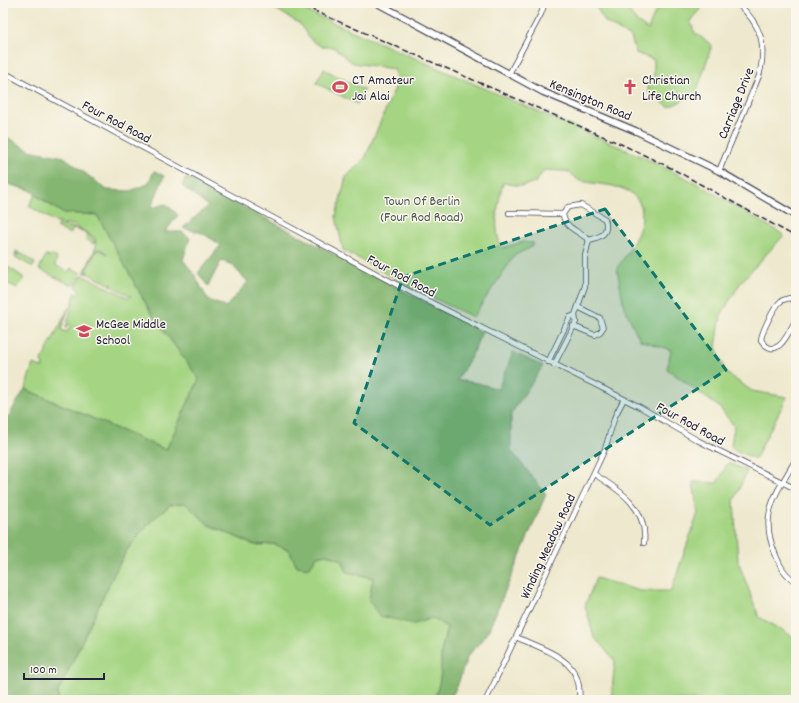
<svg xmlns="http://www.w3.org/2000/svg" width="799" height="703" font-family="Dekko,sans-serif">
  <rect width="100%" height="100%" fill="#fbf7ec"/>
  <filter id="ink" filterUnits="userSpaceOnUse"><feTurbulence type="fractalNoise" baseFrequency=".025" numOctaves="2"/><feDisplacementMap in="SourceGraphic" scale="8" xChannelSelector="R" yChannelSelector="G"/><feConvolveMatrix kernelMatrix="1 2 1 2 8 2 1 2 1" color-interpolation-filters="sRGB"/></filter>
  <filter id="wash" filterUnits="userSpaceOnUse"><feTurbulence type="fractalNoise" baseFrequency=".012" numOctaves="4" result="noise"/><feDisplacementMap in="SourceGraphic" scale="16" xChannelSelector="R" yChannelSelector="G"/><feGaussianBlur stdDeviation="0.9" result="paint"/><feColorMatrix in="noise" values="0 0 0 0 0 0 0 0 0 0 0 0 0 0 0 0 0 1.4 0 .05"/><feComposite in="paint" operator="in"/></filter>
  <g filter="url(#wash)">
    <rect width="100%" height="100%" fill="#eee9ce"/>
    <path fill="#a5d583" stroke="#647c5f" d="M266,3H288L645,158L700,185L784,235L741,282L721,315L716,347L726,373L752,391L787,397L755,459L737,451L731,446L734,426L719,407L667,369L671,350L640,340L624,307L617,268C633,245 662,204 621,188C608,184 594,184 581,181C576,180 573,174 569,172C561,170 552,171 544,170L536,182L522,186L503,183C498,205 492,227 502,248L523,242L534,243L530,248L515,255L473,317L414,289L343,250L336,216L346,177L365,158L397,83L394,69L353,63L333,47H322L311,40L300,24Z
      M594,3H629L627,8L637,22L648,30L655,12L665,4L686,7L691,3H705L690,21L695,33L712,45L696,94L669,107L649,93L647,83L654,77V60L636,53L631,37L605,22Z
      M324,69L364,90L357,104L316,83Z
      M35,195L62,213L97,215L151,313L199,379L166,450L25,389L33,364L43,368V365L41,362L69,307L61,330L67,332L71,326L69,324L66,328L75,294L80,291L76,286L82,275L129,298L131,296L109,285L113,283L109,284L89,274L86,270L96,251L100,250L108,254L100,249L96,250L86,270L88,274L84,273L96,247L95,238L74,225L57,223L29,206Z
      M58,225C70,227 90,229 95,243L93,244L86,239L88,235L74,228L70,234L56,227Z
      M16,251L29,258V259L35,263L33,267L15,257V254L20,255L15,253Z
      M46,255L49,257L51,255L57,258L55,265L68,272L71,268L81,273L73,286L39,269Z
      M8,267L23,277V281L17,288L5,282Z
      M728,463L747,471L734,501L738,561L759,617L796,638V700H611L615,661L594,637L585,606L596,578L640,591H671L698,513L693,482L717,483Z
      M185,503L209,525L254,545L274,544L289,550L297,566L309,568L317,556L326,554L342,560L347,572L373,578L369,601L414,624L432,618L447,627C445,636 441,648 441,658C441,676 441,684 433,700H58V692L115,572L127,550L149,523L170,505Z"/>
    <path fill="#84b671" stroke="#536c56" d="M3,135L29,150L64,157L107,190L130,191L148,184L154,171L164,176L151,208L166,204L178,215L165,232H182L190,238L183,260L194,274L208,300L226,307L248,282L231,264L221,261L208,286L198,273L221,245L202,233L183,228L208,206L182,186L185,179H191L482,332L471,357L457,380L478,383L498,389L513,352L543,366L511,414V450L546,494L487,634L467,657L458,684L450,700H433C441,683 441,676 441,658C441,648 445,637 447,627L432,618L414,624L380,616L369,601L373,578L347,572L342,560L326,554L317,556L309,568L297,566L289,550L274,544L255,545L209,525L185,503L170,505L149,523L127,550L115,572L58,692V700H3V425L25,389L166,450L199,379L151,313L97,215L62,213L30,190L3,183Z"/>
  </g>
  <g filter="url(#ink)">
    <g fill="none" stroke-linecap="round" stroke-linejoin="round">
      <defs>
        <path id="minor" d="M3,72L414,294L640,407L697,440L796,489
          M509,74L541,14L545,3
          M719,171L759,76C767,45 762,25 737,3
          M509,213L563,214
          M796,302L790,298C786,299 784,299 781,301C774,307 762,331 761,340C777,363 789,332 796,319
          M575,315L585,286V256L589,240C602,237 609,233 605,219L581,205L568,207L563,214C564,228 579,231 589,240
          M573,326L595,335L600,332L603,328L600,318L578,307
          M548,362L570,317L575,315L576,322L554,365
          M796,459C777,493 758,513 775,553C780,566 784,574 796,582
          M594,474C620,490 648,508 644,543
          M516,637C546,651 584,659 579,700
          M486,700L605,449L615,416L624,399"/>
        <path id="tertiary" d="M377,3L543,92L636,131L719,171L796,216"/>
      </defs>
      <use href="#minor" stroke="#414051" stroke-width="6"/>
      <use href="#tertiary" stroke="#414051" stroke-width="8"/>
      <use href="#minor" stroke="#fff" stroke-width="4.5"/>
      <use href="#tertiary" stroke="#fff" stroke-width="5.5"/>
      <path stroke="#22223b" stroke-width="1.5" stroke-dasharray="6 3" stroke-linecap="butt" d="M296,3L623,145L671,168L796,237"/>
    </g>
  </g>
  <path fill="#0f766e" fill-opacity="0.2" stroke="#0f766e" stroke-width="3" stroke-dasharray="8 5" stroke-linejoin="round" d="M605,209L726,370L490,525L354,423L403,277Z"/>
  <defs>
    <symbol id="stadium-bare" viewBox="-9 -9 18 18"><path d="M0-5a6.5 5 0 1 0 0 10a6.5 5 0 1 0 0-10ZM-3.5-1.8h7v3.6h-7Z" fill="#d1495b" stroke="#fbf7ec" stroke-width="2.5" paint-order="stroke"/></symbol>
    <symbol id="church-bare" viewBox="-9 -9 18 18"><path d="M-1.2-6h2.4v3.5h3.3v2.4h-3.3V6h-2.4V-.1h-3.3v-2.4h3.3Z" fill="#d1495b" stroke="#fbf7ec" stroke-width="2.5" paint-order="stroke"/></symbol>
    <symbol id="school-bare" viewBox="-9 -9 18 18"><path d="M0-5L7-2L0 1L-7-2ZM-4 1L0 2.5L4 1V4Q0 6-4 4Z" fill="#d1495b" stroke="#fbf7ec" stroke-width="2.5" paint-order="stroke"/></symbol>
  </defs>
  <g fill-rule="evenodd">
    <use href="#stadium-bare" x="329" y="76" width="22" height="22"/>
    <use href="#church-bare" x="619" y="76" width="22" height="22"/>
    <use href="#school-bare" x="73" y="320" width="22" height="22"/>
  </g>
  <g text-anchor="middle" stroke-width="3" stroke-linejoin="round" paint-order="stroke">
    <g font-size="14" fill="#22223b" stroke="#fbf7ec" text-anchor="start">
      <text x="352" y="84">CT Amateur<tspan x="352" dy="16">Jai Alai</tspan></text>
      <text x="642" y="84">Christian<tspan x="642" dy="16">Life Church</tspan></text>
      <text x="96" y="328">McGee Middle<tspan x="96" dy="16">School</tspan></text>
    </g>
    <g font-size="14" fill="#22223b" stroke="#fbf7ec">
      <text transform="translate(591 99) rotate(23)" y="5">Kensington Road</text>
      <text transform="translate(735 103) rotate(-68)" y="5">Carriage Drive</text>
      <text transform="translate(117 121) rotate(28)" y="5">Four Rod Road</text>
      <text transform="translate(402 275) rotate(28)" y="5">Four Rod Road</text>
      <text transform="translate(691 423) rotate(29)" y="5">Four Rod Road</text>
      <text transform="translate(547 546) rotate(-65)" y="5">Winding Meadow Road</text>
    </g>
    <g font-size="14" fill="#495851" stroke="#fbf7ec">
      <text x="422" y="205">Town Of Berlin<tspan x="422" dy="16">(Four Rod Road)</tspan></text>
    </g>
  </g>
  <rect width="799" height="703" fill="none" stroke="#fbf7ec" stroke-width="16"/>
  <path d="M24 673v6h80v-6" fill="none" stroke="#22223b" stroke-width="2"/>
  <text x="30" y="673" font-size="12" fill="#22223b" stroke="#fbf7ec" stroke-width="3" paint-order="stroke">100 m</text>
</svg>
